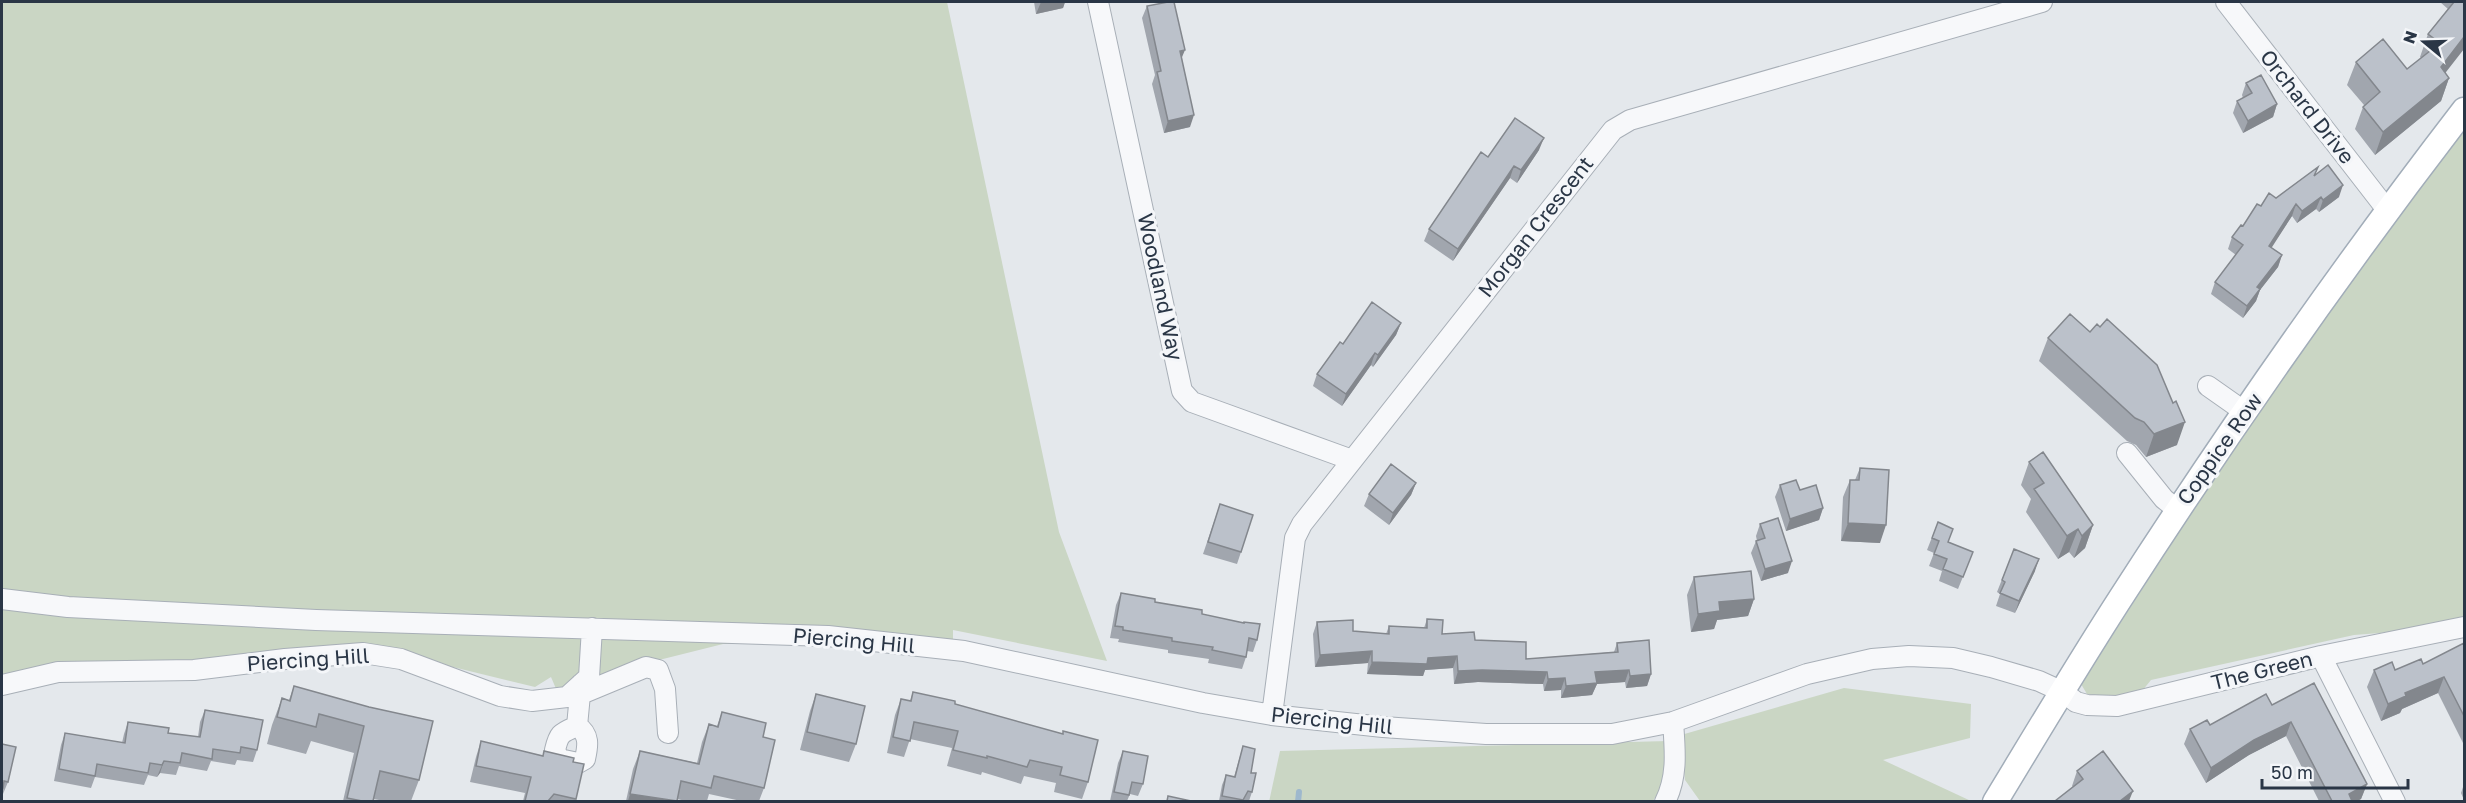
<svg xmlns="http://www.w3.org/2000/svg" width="2466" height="803" font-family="'Golos Text',sans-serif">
  <rect width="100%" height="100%" fill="#e4e8ec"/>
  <path fill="#cad6c4" d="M2,2H947L1059,532L1107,661L953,630V641L723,644L619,670L560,698L551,677L535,687L363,645L2,679Z
    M2464,126V617L2432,623L2419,630L2354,635L2151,680L2142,691L2108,698L2087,694L2081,684L2215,476L2374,246Z
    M1844,688L1971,704L1970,738L1883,760L1971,801H1700L1685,780L1681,735Z
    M1668,741L1664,783L1653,801L1269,802L1280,751Z"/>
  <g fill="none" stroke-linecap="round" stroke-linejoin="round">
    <path stroke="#9eb8cd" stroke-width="6" d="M1298,802L1299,792"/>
    <defs>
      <path id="minor" d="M1098,2L1182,391L1192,402L1352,460
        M2226,2L2388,211
        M2208,386L2245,412
        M2127,453L2164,499L2178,510
        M2,599L68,607L316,620L828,636L964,651L1203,703L1272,715L1383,727L1486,734H1612L1673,722L1807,674L1872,659L1909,656L1953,658L1991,667L2039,681L2063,692L2076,702L2087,705L2117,706L2321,656L2464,627
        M2321,656L2395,802
        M2,685L58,672L194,670L285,659L363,653L401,659L500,696L532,701L567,697L589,677L592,628
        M581,694L646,667L658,670L665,689L668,733
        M1272,715L1295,538L1302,524L1613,130L1630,120L2042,2
        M577,726C561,733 559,733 555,750L559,759L578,763L585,759C588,746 590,734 577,726L581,684
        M1665,802C1678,776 1675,750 1673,722"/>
      <path id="major" d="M1995,802C2037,733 2078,664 2122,596C2229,430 2343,267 2464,110"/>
    </defs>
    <use href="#minor" stroke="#a8afb7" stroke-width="22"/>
    <use href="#major" stroke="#a2adb9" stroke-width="27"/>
    <use href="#minor" stroke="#f7f8fa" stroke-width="20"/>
    <use href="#major" stroke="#fff" stroke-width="24"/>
  </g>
  <path fill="#a1a6ae" d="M1034,2H1065L1063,8L1036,14Z
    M2440,2H2464L2445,73L2449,78L2441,101L2375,155L2355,129L2363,107L2364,105L2347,85L2356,62L2407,69L2421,58L2420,57L2428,34L2448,9Z
    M1147,6L1182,58L1190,127L1164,133L1152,84L1155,75L1142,18Z
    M2246,83L2277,104L2273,117L2243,133L2233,113L2237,101L2243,98L2242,95Z
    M1539,150L1517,183L1510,178L1453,261L1424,241L1429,229L1488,157Z
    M2318,167L2315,175L2339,197L2319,212L2316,209L2297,223L2292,216L2271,247L2282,255L2278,267L2260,290L2256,301L2243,318L2211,294L2215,282L2236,255L2228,249L2232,237L2261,206L2276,198Z
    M1401,323L1396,335L1373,367L1371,365L1342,406L1313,386L1317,374L1343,344Z
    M2048,338L2177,445L2146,457L2136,445L2127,441L2039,361Z
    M2029,462L2093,525L2085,548L2074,558L2069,552L2058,559L2026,512L2031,499L2021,485Z
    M1860,468L1880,543L1841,541L1843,497L1850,480H1855Z
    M1416,483L1411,495L1389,525L1364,506L1369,494Z
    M1780,485L1800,490L1823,508L1819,520L1786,531L1775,497Z
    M1220,504L1241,552L1237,564L1203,554Z
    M1938,522L1948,542L1973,552L1958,589L1939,581L1942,571L1929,566L1934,553L1927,550Z
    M1760,524L1788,573L1761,581L1751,553L1756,541H1757L1756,536Z
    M2014,549L2035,571L2015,613L1996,606L2000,594L1997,592Z
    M1694,577L1754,599L1748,616L1717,620L1714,629L1691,632L1687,595Z
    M1121,593L1202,614L1257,640L1253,652L1247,651L1246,657L1242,669L1208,663L1209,659L1168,653V650L1118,642L1119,639L1110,638L1116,605Z
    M1427,619L1442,634L1475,640L1526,659L1614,652L1617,643L1651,674L1647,686L1626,688L1625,682L1597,684L1592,695L1561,698V690L1544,691L1543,684L1478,682L1454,684L1453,668L1425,670L1423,676L1367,674L1368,663L1315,667L1313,634L1317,622L1353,631L1386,634L1389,626L1424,628Z
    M2464,643V745L2438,693L2402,709L2400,713L2381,721L2367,687L2374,670H2395L2423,664Z
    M294,686L369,707L419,780L411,801H385L373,799V801H343L354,753L311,741L306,754L267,744L272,725L282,698L289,700Z
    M913,692L955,704L1088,782L1082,799L1054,792L1056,783L1024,776L1021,784L982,772L981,775L947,766L952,748L910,739L904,757L887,753L895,715L901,699L910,701Z
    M816,694L856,744L849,762L800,750L810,711Z
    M2272,705L2367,784L2361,799L2357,801H2319L2286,736L2249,755L2206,783L2184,744L2190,729L2210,725Z
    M205,710L257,750L253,762L237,760L235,765L211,761L207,771L179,766L176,775L160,773L157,777L148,775L144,785L95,777L91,788L54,781L61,745L65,733L122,743L124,734L128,722L168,733L198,737L200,722Z
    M722,712L763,737L764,788L759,801H741L709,794L707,801H686L677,799V801H626L633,769L640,751L697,763L702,742L709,724L717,726Z
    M481,741L542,756L573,762L576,799L575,801H523L525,793L470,782L476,757Z
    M2,744L8,782L3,794H2Z
    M1243,746L1251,773L1252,792L1249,801L1244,800V801H1219L1222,785L1226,775L1234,777L1240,756Z
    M1123,751L1143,784L1138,796L1130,794L1127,801H1110L1118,763Z
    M2077,771L2129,801L2073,787L2072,786Z
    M2464,784V800L2461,793Z"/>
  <path fill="#83878d" d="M1041,2H1065L1063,8L1036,14Z
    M2464,37V49L2432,90L2441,67Z
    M1185,50L1180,62V51Z
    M2449,78L2441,101L2375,155L2383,132Z
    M2277,104L2273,117L2243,133L2248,121Z
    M1194,115L1190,127L1164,133L1168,121Z
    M1544,138L1539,150L1517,183L1521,170Z
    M1514,166L1510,178L1453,261L1458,249Z
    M2343,185L2339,197L2319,212L2323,200Z
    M2321,197L2316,209L2297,223L2302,211Z
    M2296,204L2292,216L2265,258L2269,246Z
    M2282,255L2278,267L2260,290L2256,301L2243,318L2247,306L2257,287Z
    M1401,323L1396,335L1373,367L1378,355Z
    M1375,353L1371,365L1342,406L1346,394Z
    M2185,422L2177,445L2146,457L2154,434Z
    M1416,483L1411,495L1389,525L1393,513Z
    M1823,508L1819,520L1786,531L1790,519Z
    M1848,523L1886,525L1880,543L1841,541Z
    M2093,525L2085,548L2074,558L2082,536Z
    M2078,529L2069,552L2058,559L2067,536Z
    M2039,559L2035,571L2015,613L2019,601Z
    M1792,561L1788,573L1761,581L1765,569Z
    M1754,599L1748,616L1717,620L1714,629L1691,632L1698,614L1719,602Z
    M1372,651L1368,663L1315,667L1320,655Z
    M1457,656L1453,668L1425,670L1423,676L1367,674L1372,662Z
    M1482,670L1547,672L1543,684L1478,682L1454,684L1458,671Z
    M1629,670L1625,682L1597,684L1592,695L1561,698L1566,686L1595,672Z
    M1651,674L1647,686L1626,688L1630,676Z
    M2444,677L2438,693L2402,709L2400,713L2381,721L2388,704L2405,693Z
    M1565,678L1561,690L1544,691L1548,679Z
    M2291,722L2286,736L2249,755L2206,783L2211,768L2254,740Z
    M164,761L160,773L157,777L162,765Z
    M2367,784L2361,799L2357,801H2346L2349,794Z
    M2133,791L2129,801H2120Z
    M630,794L677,801H628Z"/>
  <path fill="#bbc1ca" stroke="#83878d" stroke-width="1.5" d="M1168,2H1174L1185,50L1180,51L1194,115L1168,121L1157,72L1161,71L1147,6Z
    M2454,2H2464V37L2441,67L2449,78L2383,132L2363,107L2380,92L2356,62L2383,39L2407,69L2440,43L2428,34Z
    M2261,75L2277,104L2248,121L2237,101L2252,93L2246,83Z
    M1515,118L1544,138L1521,170L1514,166L1458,249L1429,229L1481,152L1488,157Z
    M2328,165L2343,185L2323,200L2321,197L2302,211L2296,204L2269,246L2282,255L2257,287L2260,289L2247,306L2215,282L2243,245L2232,237L2241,225L2243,226L2257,204L2261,206L2269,193L2276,198L2318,167L2314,176Z
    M1372,302L1401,323L1378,355L1375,353L1346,394L1317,374L1340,342L1343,344Z
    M2070,314L2090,332L2097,324L2100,327L2107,319L2157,365L2173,403L2176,401L2185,422L2154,434L2144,422L2135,418L2048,338Z
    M2043,452L2093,525L2082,536L2078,529L2067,536L2034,489L2044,483L2029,462Z
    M1391,464L1416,483L1393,513L1369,494Z
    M1860,468L1889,470L1886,525L1848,523L1850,480H1859Z
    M1796,480L1800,490L1816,485L1823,508L1790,519L1780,485Z
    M1220,504L1253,515L1241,552L1208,542Z
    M1778,518L1792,561L1765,569L1756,541L1765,538L1760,524Z
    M1938,522L1953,529L1948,542L1973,552L1963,577L1943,569L1947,559L1934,554L1939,541L1932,538Z
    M2014,549L2039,559L2019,601L2000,593L2005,582L2002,580Z
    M1751,571L1754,599L1719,602L1720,611L1698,614L1694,577Z
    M1121,593L1155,599V602L1202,610V614L1244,623V622L1260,624L1257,640L1249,638L1246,657L1212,650L1213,647L1172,641V638L1123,630V627L1115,626Z
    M1427,619L1443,620L1442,634L1474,632L1475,640L1526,642V659L1618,652L1617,643L1649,640L1651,674L1630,676L1629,670L1595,672L1597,683L1566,686L1565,678L1548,679L1547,672L1482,670L1458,671L1457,656L1428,658L1427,664L1372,662V651L1320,655L1317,622L1353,620V631L1389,634V626L1427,628Z
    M2464,643V716L2444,677L2405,693L2406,696L2388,704L2374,670L2392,662L2395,670L2421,659L2423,664Z
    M2314,683L2367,784L2349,794L2352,801H2332L2291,722L2254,740L2211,768L2190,729L2207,720L2210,725L2266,694L2272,705Z
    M294,686L369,707L433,721L419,780L380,771L373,801H362L347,798L364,726L319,714L316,727L277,717L282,698L290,701Z
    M913,692L955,701V704L1063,734V731L1098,740L1088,782L1060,775L1062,767L1030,760L1027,767L987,756V758L953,750L958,731L914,722L910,741L893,737L901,699L911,701Z
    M816,694L865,706L856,744L807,732Z
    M205,710L263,720L257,750L241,747L240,753L213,749L212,759L182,753L180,763L164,761L162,765L150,763L148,773L97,764L95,776L59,769L65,733L125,743L128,722L169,728L168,733L200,737Z
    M722,712L766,723L763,737L775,740L764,788L714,776L711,788L681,781L677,801L630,794L640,751L699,764L709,724L718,727Z
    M481,741L543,756L544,751L574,758L573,762L584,764L576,799L554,794L548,801H525L531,777L476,766Z
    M2,744L16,747L8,782L4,781L3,788H2Z
    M1243,746L1255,749L1251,773H1256L1252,792L1248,791L1243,800L1222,796L1226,775L1235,777Z
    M1123,751L1148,756L1143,784L1132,782L1129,795L1114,792Z
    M2103,751L2133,791L2120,801H2055L2083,779L2077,771Z
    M1168,796L1191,801H1167Z"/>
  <g text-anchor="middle" stroke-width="6" stroke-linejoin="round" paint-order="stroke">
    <g font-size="21" fill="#2a3646" stroke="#f4f6f9">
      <text transform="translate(2307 107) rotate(52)" y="7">Orchard Drive</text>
      <text transform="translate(1536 227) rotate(-52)" y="7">Morgan Crescent</text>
      <text transform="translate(1160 287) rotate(78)" y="7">Woodland Way</text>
      <text transform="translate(2220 449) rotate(-55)" y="7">Coppice Row</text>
      <text transform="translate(854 641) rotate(5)" y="7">Piercing Hill</text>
      <text transform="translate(308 660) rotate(-4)" y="7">Piercing Hill</text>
      <text transform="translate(2262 671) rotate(-14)" y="7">The Green</text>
      <text transform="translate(1332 721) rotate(6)" y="7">Piercing Hill</text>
    </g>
  </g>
  <rect width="2466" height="803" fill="none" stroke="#2a3646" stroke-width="6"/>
  <g transform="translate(2424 42) rotate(289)" stroke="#f4f6f9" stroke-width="4.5" paint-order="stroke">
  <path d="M0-4.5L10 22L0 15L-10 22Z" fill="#2a3646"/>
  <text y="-9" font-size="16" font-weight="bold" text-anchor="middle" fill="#2a3646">N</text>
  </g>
  <path d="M2262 779v9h146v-9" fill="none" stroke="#2a3646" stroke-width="3"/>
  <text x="2271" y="779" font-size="18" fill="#2a3646" stroke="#f4f6f9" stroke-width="4.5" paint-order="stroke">50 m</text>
</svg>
